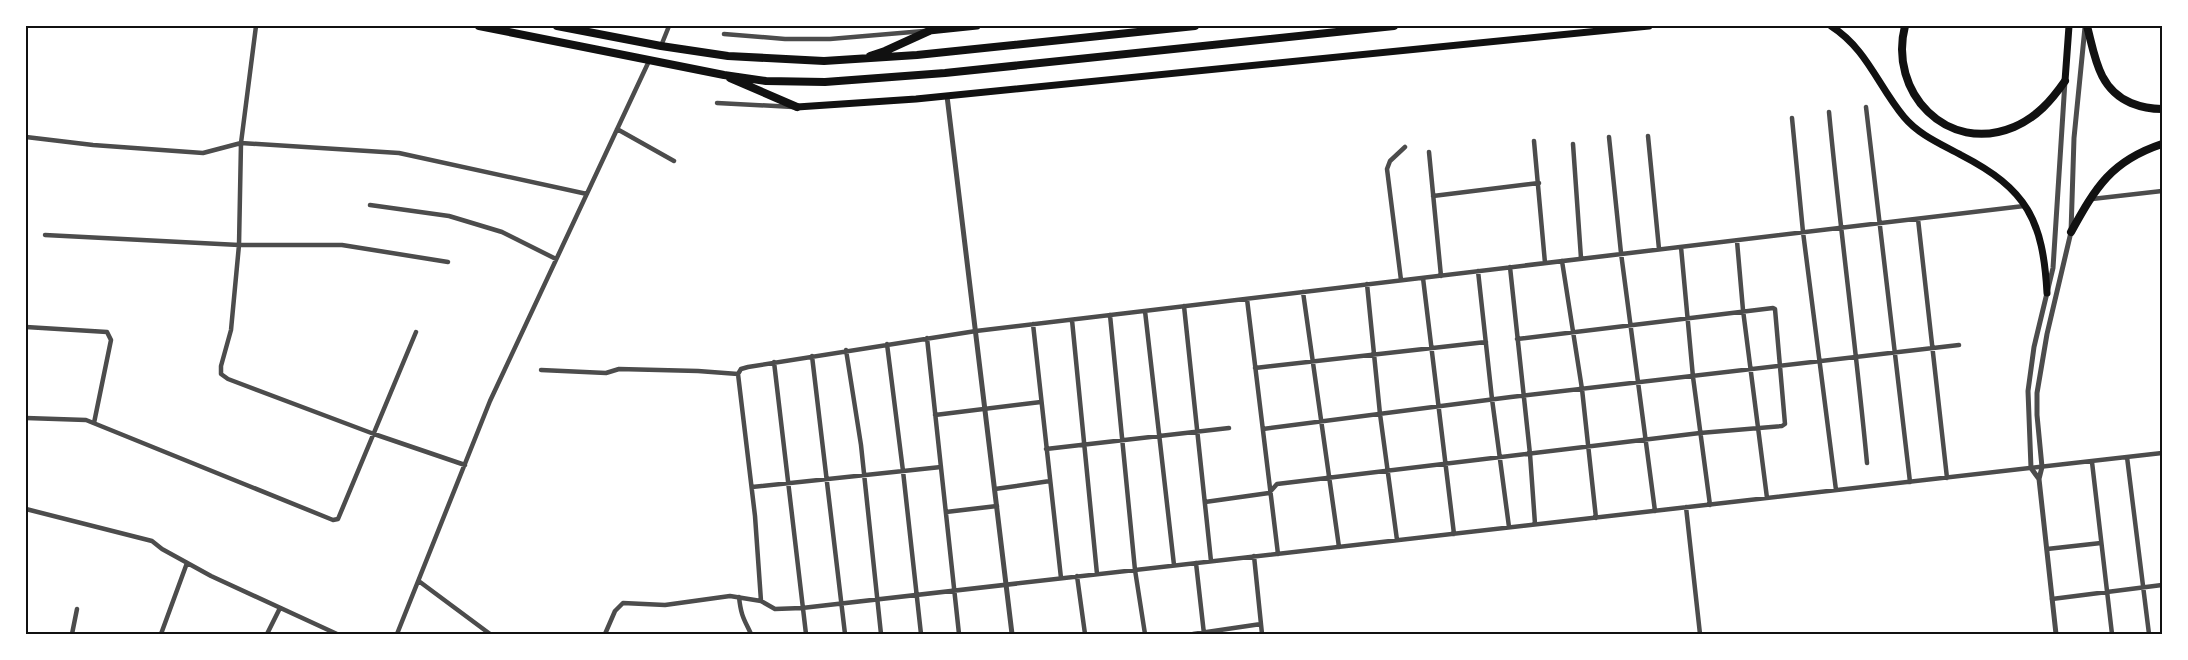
<svg xmlns="http://www.w3.org/2000/svg" width="2188" height="660" font-family="Spectral,serif">
  <rect width="100%" height="100%" fill="#fff"/>
  <g fill="none" stroke-linecap="round" stroke-linejoin="round">
    <path stroke="#4c4c4c" stroke-width="4.5" d="M256,26L241,143L239,245L231,330L221,366V374L228,379L374,434L465,465
      M724,34L785,39H830L924,31
      M661,46L669,26
      M717,103L793,107
      M1866,107L1910,482
      M1829,112C1840,229 1856,346 1867,463
      M1792,118L1803,232L1836,490
      M617,129L674,161
      M1648,136L1659,249
      M26,137L93,145L203,153L241,143L399,153L587,194
      M1609,137L1621,253L1655,511
      M1534,141L1545,263
      M1573,144L1581,258
      M1429,152L1441,276
      M1433,196L1539,183
      M2092,199L2162,191
      M370,205L449,216L502,232L556,259
      M1918,219L1947,478
      M45,235L239,245H342L448,262
      M1737,241L1743,310L1767,498
      M1681,247L1693,377L1710,505
      M1562,261L1582,389L1596,518
      M1510,267L1530,454L1535,524
      M1478,271L1492,399L1509,527
      M1423,278L1454,534
      M1401,280L1387,169L1390,161L1405,147
      M1367,284L1380,414L1397,540
      M1303,292L1339,547
      M1247,299L1278,554
      M1184,306L1211,561
      M1145,311L1174,565
      M1110,315L1135,570L1145,634
      M1072,320L1097,574
      M1033,324L1061,578
      M26,327L107,332L111,340L94,423
      M927,338L959,634
      M887,344L903,471L921,634
      M846,350L861,445L881,634
      M812,356L845,634
      M774,362L806,634
      M1255,368L1486,342
      M541,370L606,373L619,369L698,371L738,374
      M935,415L1041,402
      M26,418L86,420L333,520L338,519L416,332
      M1263,429L1511,397L1959,345
      M1046,449L1229,428
      M2127,457L2149,634
      M2092,462L2112,634
      M752,487L941,467
      M995,489L1050,481
      M1205,502L1269,493L1277,484L1700,433L1782,426L1785,424L1775,309L1773,308L1517,339
      M1686,507L1700,634
      M26,509L152,541L162,549L211,576L337,634
      M946,512L997,506
      M2047,549L2101,543
      M1254,556L1262,634
      M1196,563L1204,634
      M1077,576L1085,634
      M420,582L490,634
      M739,597C741,616 744,619 751,634
      M2052,599L2162,585
      M761,601L755,516L738,374L741,369L748,367L976,331L2024,206
      M72,634L77,609
      M161,634L187,563
      M267,634L280,608
      M397,634L490,401L649,61
      M605,634L615,611L623,603L665,605L730,596L761,601L775,609L802,608L2162,453
      M1193,634L1261,624"/>
    <path stroke="#4c4c4c" stroke-width="5" d="M947,96L1012,634
      M2039,479L2031,468L2028,391L2034,347L2053,268L2065,81
      M2056,634L2039,479L2042,467L2037,415V393L2047,334L2071,232L2074,138L2085,27"/>
    <path stroke="#111" stroke-width="7" d="M1831,26C1867,49 1878,86 1904,117C1919,135 1941,144 1961,155C2027,189 2043,220 2047,293
      M929,31L977,26
      M2065,81L2069,26
      M797,107L916,99L1649,26"/>
    <path stroke="#111" stroke-width="8" d="M479,26L724,75L766,81L825,82L945,73L1394,26
      M557,26L661,46L728,56L824,61L917,55L1195,26
      M1905,26C1888,92 1947,155 2014,127C2037,117 2051,101 2065,81
      M2087,26C2095,56 2098,89 2131,103C2141,107 2151,109 2162,109
      M870,56L885,51L929,31
      M730,78L797,107
      M2071,232C2096,187 2111,161 2162,144"/>
  </g>
  <rect width="2188" height="660" fill="none" stroke="#ffffff" stroke-width="54"/>
  <rect x="27" y="27" width="2134" height="606" fill="none" stroke="#111" stroke-width="2"/>
</svg>
